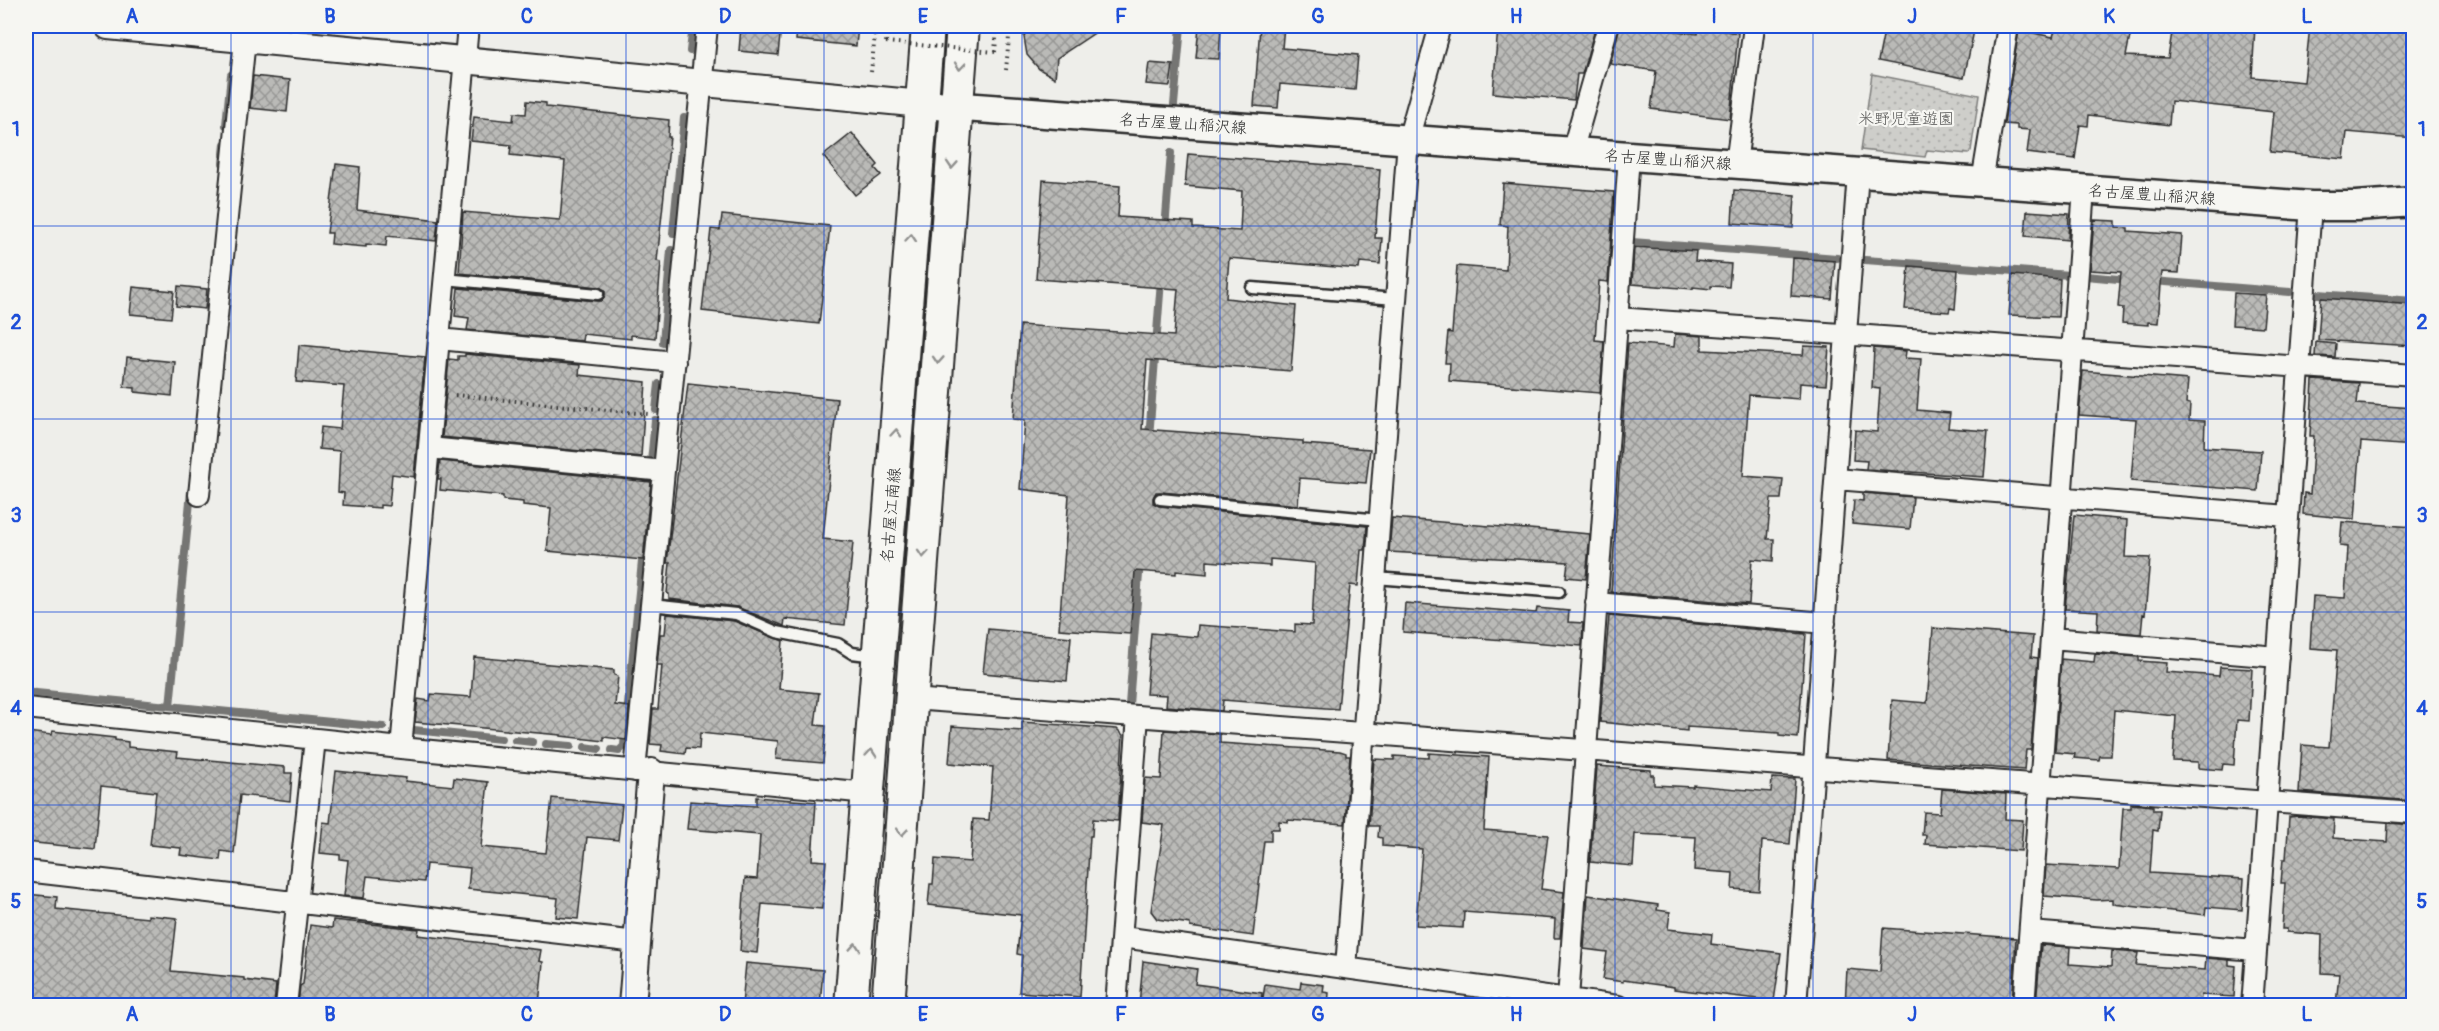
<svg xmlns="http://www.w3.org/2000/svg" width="2439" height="1031" font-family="Pangolin,'Klee One',sans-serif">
  <defs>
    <pattern id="park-dots" width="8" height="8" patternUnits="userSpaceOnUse" patternTransform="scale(1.5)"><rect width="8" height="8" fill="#cececa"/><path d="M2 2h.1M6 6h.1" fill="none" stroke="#b1b1ae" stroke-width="1.8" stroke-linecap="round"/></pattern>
    <pattern id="building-cross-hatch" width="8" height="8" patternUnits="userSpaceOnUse" patternTransform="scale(1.5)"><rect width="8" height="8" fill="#babab7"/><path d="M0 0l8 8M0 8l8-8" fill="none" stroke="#979795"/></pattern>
  </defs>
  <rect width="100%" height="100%" fill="#eeeeea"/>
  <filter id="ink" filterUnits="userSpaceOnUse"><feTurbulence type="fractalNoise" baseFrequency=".0167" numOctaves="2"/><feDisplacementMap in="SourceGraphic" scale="12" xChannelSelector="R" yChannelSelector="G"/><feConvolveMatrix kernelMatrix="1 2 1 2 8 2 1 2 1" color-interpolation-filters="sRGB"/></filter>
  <g filter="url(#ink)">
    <path fill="url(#park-dots)" stroke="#7c7c7a" stroke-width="1.5" d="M1872,74L1979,95L1971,151L1968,154L1927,150L1925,157L1861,150Z"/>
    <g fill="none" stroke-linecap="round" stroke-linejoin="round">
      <path stroke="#757573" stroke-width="8" d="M690,51L693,26
        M1174,105L1181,26
        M226,125L231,75
        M223,163L225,144
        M1165,229L1171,153
        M673,233L684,118
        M1632,242L1837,258
        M1865,260L2070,275
        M2086,276L2129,280
        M2153,281L2290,292
        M2318,294L2414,301
        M663,342L671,250
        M656,410L659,384
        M1149,438L1161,280
        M651,462L655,420
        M26,692L383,727
        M1129,705L1140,561
        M170,706L191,491
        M627,715L643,551
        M414,730L501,739
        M515,740L532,742
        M546,744L571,746
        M585,747L599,749
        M612,750L619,751L624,746L625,730"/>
    </g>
    <path fill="url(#building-cross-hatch)" stroke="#2b2b2b" stroke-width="1.5" d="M741,26H781L778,55L739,51Z
      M797,26H858L856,46L796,40Z
      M1027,26H1105L1057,58L1055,78L1039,69L1027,55L1024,37Z
      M1199,26H1221L1219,59L1196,58Z
      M1260,26H1284L1282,48L1358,55L1355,90L1280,84L1278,108L1254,106Z
      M1498,26H1596L1582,74H1577L1574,100L1493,93Z
      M1620,26H1637L1698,34L1699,27L1738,33L1730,119L1651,109L1656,71L1610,64Z
      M1885,26H1975L1964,78L1878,61Z
      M2056,26H2132L2126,56L2168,58L2173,26H2255L2252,77L2304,82L2310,26H2367L2414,30V138L2347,132L2344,159L2270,152L2274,112L2171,101L2169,125L2089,115L2088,126L2080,125L2075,159L2027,153L2030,130L2017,129V125L2004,124L2019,30L2053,37Z
      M1149,63L1173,65L1170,86L1146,84Z
      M253,76L290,80L287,112L250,108Z
      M527,101L546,103V107L669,120L668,137H670L657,261L661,262L655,338L631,335V339L583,334L582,341L467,330L469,318L455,316L458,288L597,301H602L605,295V290L599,287L459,273L463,212L560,220L565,161L510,155L511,145L471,141L474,117L513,121L514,113L526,114Z
      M852,133L878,165L875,168L881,175L855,195L823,156Z
      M1188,154L1380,169L1375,238H1382L1380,264L1360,262L1359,269L1229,258L1226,298L1296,306L1291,371L1147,360L1142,429L1303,441V444L1370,449L1366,483L1300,478L1298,505L1161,492H1156L1153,498V503L1159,506L1367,526L1365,550H1361L1358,586L1350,585L1338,709L1223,700L1222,711L1166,706L1167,695L1146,694L1151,633L1197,637L1198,625L1295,632V624L1312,625L1315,563L1270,559V566L1207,561V574L1176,571V574L1135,571L1130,634L1059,629L1069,495L1020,489L1025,420L1013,419L1020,325L1174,336L1178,289L1036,279L1043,180L1120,186L1118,217L1193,222V228L1240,231L1242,191L1185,186Z
      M336,164L360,167L357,210L438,220L436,241L387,236L386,246L366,244V247L331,244L332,233H327Z
      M1503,183L1614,192L1608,282L1599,281L1595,340L1604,341L1600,393L1449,381L1450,363H1445L1448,332L1452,333L1457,266L1506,270L1508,226L1500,225Z
      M1734,190L1795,195L1793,228L1732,223Z
      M2027,211L2069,214L2068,240L2025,236Z
      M722,215L830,226L819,324L702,311L711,229L720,230Z
      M2094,220L2116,221V227L2128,228V231L2182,235L2179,273L2162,272L2158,323L2148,322V325L2122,323L2123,308L2118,307L2121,272L2090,270Z
      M1634,247L1696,251L1695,261L1731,264L1729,287L1711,286V289L1693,287V289L1632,284Z
      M1793,258L1835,261L1832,299L1791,296Z
      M1909,266L1958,270L1955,309L1950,308L1949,312L1905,309Z
      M2012,275L2060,279L2058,317L2009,315Z
      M178,286L207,289L205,309L176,306Z
      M133,287L174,291L171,318L130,314Z
      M2234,293L2266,295L2263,327L2232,325Z
      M2321,298L2414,305V346L2318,340Z
      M1675,334L1702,336V350L1803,355L1804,346L1829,347L1826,385L1800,383L1799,399L1749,395L1743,476L1783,479L1781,499H1771L1767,539H1774L1773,561L1752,559L1749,604L1611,592L1628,343L1674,347Z
      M2316,342L2336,344L2335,357L2315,356Z
      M299,345L425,357L414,477L392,474L389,506L380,505V508L343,505L344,493L338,492L340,451L319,449L321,427L340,429L344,386L296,382Z
      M1874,348L1906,351L1905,358L1921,359L1917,410L1950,413L1948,428L1988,431L1984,477L1866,469L1867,461L1853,460L1855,430L1877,432L1880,389L1872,388Z
      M465,354L580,365L579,375L646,382L641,457L442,437L449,359L458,360V356H465Z
      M127,357L175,362L172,396L135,392V388L124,387Z
      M2083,371L2188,380L2186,403L2190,404L2189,420L2205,421L2204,447L2261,451L2258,491L2131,481L2136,419L2079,415Z
      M2313,380L2359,383L2357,404L2414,408V446L2361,442L2355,519L2303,514L2304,493L2310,494L2314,436H2310Z
      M688,383L837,399L823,539L853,542L845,625L785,619L784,626L737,607L669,599V594L667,593L670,563H667Z
      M440,461L651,482L643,560L547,551L551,508L523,505V502L503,500V496L440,490L441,479H438Z
      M1863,493L1913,497L1910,529L1852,524L1854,500L1863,501Z
      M2074,515L2127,520L2125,557L2150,558L2145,615L2143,614L2141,634L2097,630L2098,611L2065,609Z
      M1392,518L1590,534L1586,579L1566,577L1568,562L1389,552Z
      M2342,522L2414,527V656H2409L2408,697H2414V801L2299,792L2302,745L2329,747L2337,650L2310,648L2313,596L2345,598L2348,547L2340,546Z
      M1405,603L1536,613L1537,608L1569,611L1568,622L1583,623L1582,646L1403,632Z
      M667,614L734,621L783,641L779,689L819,693L815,725L826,726L823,763L776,759L778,741L700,733L699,749L686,748L685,754L661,751L662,745L650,744L653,709H658L662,665H657L660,634H665Z
      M1609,616L1806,634L1798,738L1779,736V733L1687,727V731L1600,722Z
      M1933,628L2033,636L2031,657L2038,658L2031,750H2026L2024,770L1888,760L1892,700L1927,703Z
      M988,629L1071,637L1067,681L983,673Z
      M2095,654L2139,657V661L2167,663L2166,672L2219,676L2220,667L2252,669L2249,721L2237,720L2234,765L2223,764L2222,770L2198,768V762L2173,761L2176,716L2114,710L2111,756H2100L2099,760L2074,758L2075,754L2055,752L2061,659L2094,662Z
      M474,657L614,670V675L618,676L615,705L629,707L626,740L604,737V741L561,736V735L415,722L418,699L430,701L431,694L471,697Z
      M1022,722L1117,729L1123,735L1118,821L1093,819L1092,836H1090L1080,997L1019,992L1022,955L1017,954L1021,915L928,905L930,884H933L935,859L970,862L973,819L989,820L993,767L949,763L952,726L1022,731Z
      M1164,730L1220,734V743L1340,751L1346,753V756H1350L1345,824L1288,820V822L1279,821V829H1271V841H1264L1253,936L1190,927V924L1157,919L1151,911L1164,825L1142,822L1145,778L1161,779Z
      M52,731L115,738V740L128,742V747L178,752L177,757L285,767V773H292L290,801L240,795L234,853L221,851L220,860L180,855L181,848L150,845L156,792L101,786L95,849L26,842V736H28V732L51,735Z
      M1429,753L1489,757L1484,830L1548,835L1541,889L1564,892L1560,938H1554L1555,919L1464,912L1463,928L1416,925L1422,849L1382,846V838L1378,837L1379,826H1369L1374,759L1394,760V756L1429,758Z
      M1597,766L1651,770V775H1654V785L1693,787V785L1771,792L1772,778L1795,779L1790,844L1762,841L1759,891L1732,889L1733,873L1694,870L1696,837L1635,834L1633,866L1590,862Z
      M336,771L406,778L405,781L453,786L454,778L488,782L481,847L546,853L552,798L622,805L618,840L587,837L578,919L556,917L558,898L468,889L470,868L426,864L424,882L367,876L364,898L344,896L348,860L340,859V855L320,853L323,822L330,823Z
      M1942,789L2006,794L2005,819L2023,820L2021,851L1925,844L1926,835H1922L1924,812L1940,813Z
      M756,797L816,802L812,860L826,861L822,909L762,904L757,953L740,951L745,878L757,879L760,835L687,829L690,801L756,806Z
      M2131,804L2153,806V810H2160L2158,831L2153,830L2150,873L2244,879L2242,910L2206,907L2205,915L2113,904V899L2097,900L2044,896L2046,865L2119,869L2123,808H2131Z
      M2297,816L2334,819L2333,838L2387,842L2388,823L2414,825V1005H2336L2339,974L2321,973L2322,935L2287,932V929H2282L2285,883H2281L2283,859H2286L2289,817Z
      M26,894L57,897L56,909L148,918V915L177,918L171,971L244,978V980L276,984L274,1005H26Z
      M1588,895L1658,905L1657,910L1670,912L1668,929L1712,934L1711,944L1781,953L1774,1001L1674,989V987L1623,980V982L1603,979L1607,952L1584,949Z
      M333,920L419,929L418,935L541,950L539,961L543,962L539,1005H298L300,986L303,984L310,925L332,928Z
      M1883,928L2016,938L2012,1005H1845L1847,969L1880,972Z
      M2041,945L2070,947L2069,964L2111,967L2112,951L2138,953L2136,965L2205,970L2206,958L2229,960V965L2236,966L2234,997L2201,995L2200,1005L2119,999V1005H2036Z
      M1143,961L1197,969L1195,984L1262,993L1261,1005H1139Z
      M746,963L823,970L820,1005H742Z
      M1301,982L1324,985L1323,992L1329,993L1328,1005H1262L1265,984L1300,989Z"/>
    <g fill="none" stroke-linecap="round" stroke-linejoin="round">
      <defs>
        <path id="service" d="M445,279L598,294
          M1252,288L1396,299
          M1160,499L1380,520
          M1375,578L1559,592
          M651,605L736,614L777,632L838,644L852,653L875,656"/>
        <path id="minor" d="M1572,152L1608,26
          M1736,164L1754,26
          M1982,182L2008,26
          M1617,318L2414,375
          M439,339L675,362
          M429,448L664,471
          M1836,479L2287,516
          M199,495L245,39
          M1596,603L1825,623
          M2051,638L2278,657
          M912,699L2414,813
          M26,708L401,748L868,793
          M401,748L468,26
          M635,771L707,26
          M26,871L637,942
          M2030,932L2256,950
          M1122,937L1618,1006
          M1346,968L1408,140L1440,26
          M1568,999L1629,156
          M286,1006L315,739
          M1116,1006L1138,716
          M1796,1006L1858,173
          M2024,1006L2084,189
          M2252,1006L2311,206"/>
        <path id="tertiary" d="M108,26L922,104
          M632,1006L651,772"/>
        <path id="secondary" d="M922,104L2311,206H2356L2414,202"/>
        <path id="primary" d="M851,1006L928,26
          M888,1006L963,26"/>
      </defs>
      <use href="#service" stroke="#2b2b2b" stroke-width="15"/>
      <use href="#minor" stroke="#2b2b2b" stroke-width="24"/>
      <use href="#tertiary" stroke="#2b2b2b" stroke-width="30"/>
      <use href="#secondary" stroke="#2b2b2b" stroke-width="33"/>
      <use href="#primary" stroke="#2b2b2b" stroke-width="36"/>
      <path stroke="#2b2b2b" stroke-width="4" stroke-dasharray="1.5 4.5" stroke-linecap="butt" d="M886,42L888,26
        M995,52L997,26
        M1006,70L1010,26
        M871,72L876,26
        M455,395L648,414"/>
      <use href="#service" stroke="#f6f6f2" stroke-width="10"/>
      <use href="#minor" stroke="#f6f6f2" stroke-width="20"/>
      <use href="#tertiary" stroke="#f6f6f2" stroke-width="26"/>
      <use href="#secondary" stroke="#f6f6f2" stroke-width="28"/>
      <use href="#primary" stroke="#f6f6f2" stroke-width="32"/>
      <path stroke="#2b2b2b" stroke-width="4" stroke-dasharray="1.5 4.5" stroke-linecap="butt" d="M886,42L995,52"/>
    </g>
    <defs><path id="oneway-chevron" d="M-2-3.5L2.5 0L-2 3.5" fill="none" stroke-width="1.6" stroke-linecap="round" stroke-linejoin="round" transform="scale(1.5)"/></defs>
    <g stroke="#90908e">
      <use href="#oneway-chevron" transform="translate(960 66) rotate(95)"/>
      <use href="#oneway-chevron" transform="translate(952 165) rotate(94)"/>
      <use href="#oneway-chevron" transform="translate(911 238) rotate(-85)"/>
      <use href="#oneway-chevron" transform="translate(938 360) rotate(94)"/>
      <use href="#oneway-chevron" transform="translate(896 433) rotate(-85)"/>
      <use href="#oneway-chevron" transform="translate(923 554) rotate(94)"/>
      <use href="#oneway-chevron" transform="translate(871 753) rotate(-85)"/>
      <use href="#oneway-chevron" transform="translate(902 832) rotate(95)"/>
      <use href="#oneway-chevron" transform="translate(855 947) rotate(-86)"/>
    </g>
  </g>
  <path fill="none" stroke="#1d4ed8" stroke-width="1.5" stroke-opacity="0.55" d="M231,26V1006M428,26V1006M626,26V1006M824,26V1006M1022,26V1006M1220,26V1006M1417,26V1006M1615,26V1006M1813,26V1006M2010,26V1006M2208,26V1006M26,226H2414M26,419H2414M26,612H2414M26,805H2414"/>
  <g text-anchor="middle" stroke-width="4.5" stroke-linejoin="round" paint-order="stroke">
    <g font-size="16" fill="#545453" stroke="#f6f6f2">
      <text x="1906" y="124">米野児童遊園</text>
    </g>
    <g font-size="16" fill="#2b2b2b" stroke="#f6f6f2">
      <text transform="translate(1183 123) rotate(4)" y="6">名古屋豊山稲沢線</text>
      <text transform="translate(1668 159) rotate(4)" y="6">名古屋豊山稲沢線</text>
      <text transform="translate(2152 194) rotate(4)" y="6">名古屋豊山稲沢線</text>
      <text transform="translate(890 515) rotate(-85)" y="6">名古屋江南線</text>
    </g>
  </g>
  <rect width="2439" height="1031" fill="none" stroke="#f6f6f2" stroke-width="66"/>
  <rect x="33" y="33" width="2373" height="965" fill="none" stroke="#1d4ed8" stroke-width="2"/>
  <g font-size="20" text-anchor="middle" font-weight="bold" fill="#1d4ed8">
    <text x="132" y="23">A</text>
    <text x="330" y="23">B</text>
    <text x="527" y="23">C</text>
    <text x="725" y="23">D</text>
    <text x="923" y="23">E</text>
    <text x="1121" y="23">F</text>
    <text x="1318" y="23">G</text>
    <text x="1516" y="23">H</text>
    <text x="1714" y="23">I</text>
    <text x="1912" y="23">J</text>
    <text x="2109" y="23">K</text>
    <text x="2307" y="23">L</text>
    <text x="16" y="136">1</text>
    <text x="2422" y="136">1</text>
    <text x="16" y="329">2</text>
    <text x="2422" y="329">2</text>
    <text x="16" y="522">3</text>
    <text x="2422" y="522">3</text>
    <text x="16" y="715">4</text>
    <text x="2422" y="715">4</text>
    <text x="16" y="908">5</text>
    <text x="2422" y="908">5</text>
    <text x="132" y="1021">A</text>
    <text x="330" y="1021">B</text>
    <text x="527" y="1021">C</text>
    <text x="725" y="1021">D</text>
    <text x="923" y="1021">E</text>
    <text x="1121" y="1021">F</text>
    <text x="1318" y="1021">G</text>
    <text x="1516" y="1021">H</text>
    <text x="1714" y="1021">I</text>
    <text x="1912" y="1021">J</text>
    <text x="2109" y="1021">K</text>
    <text x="2307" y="1021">L</text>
  </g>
</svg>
